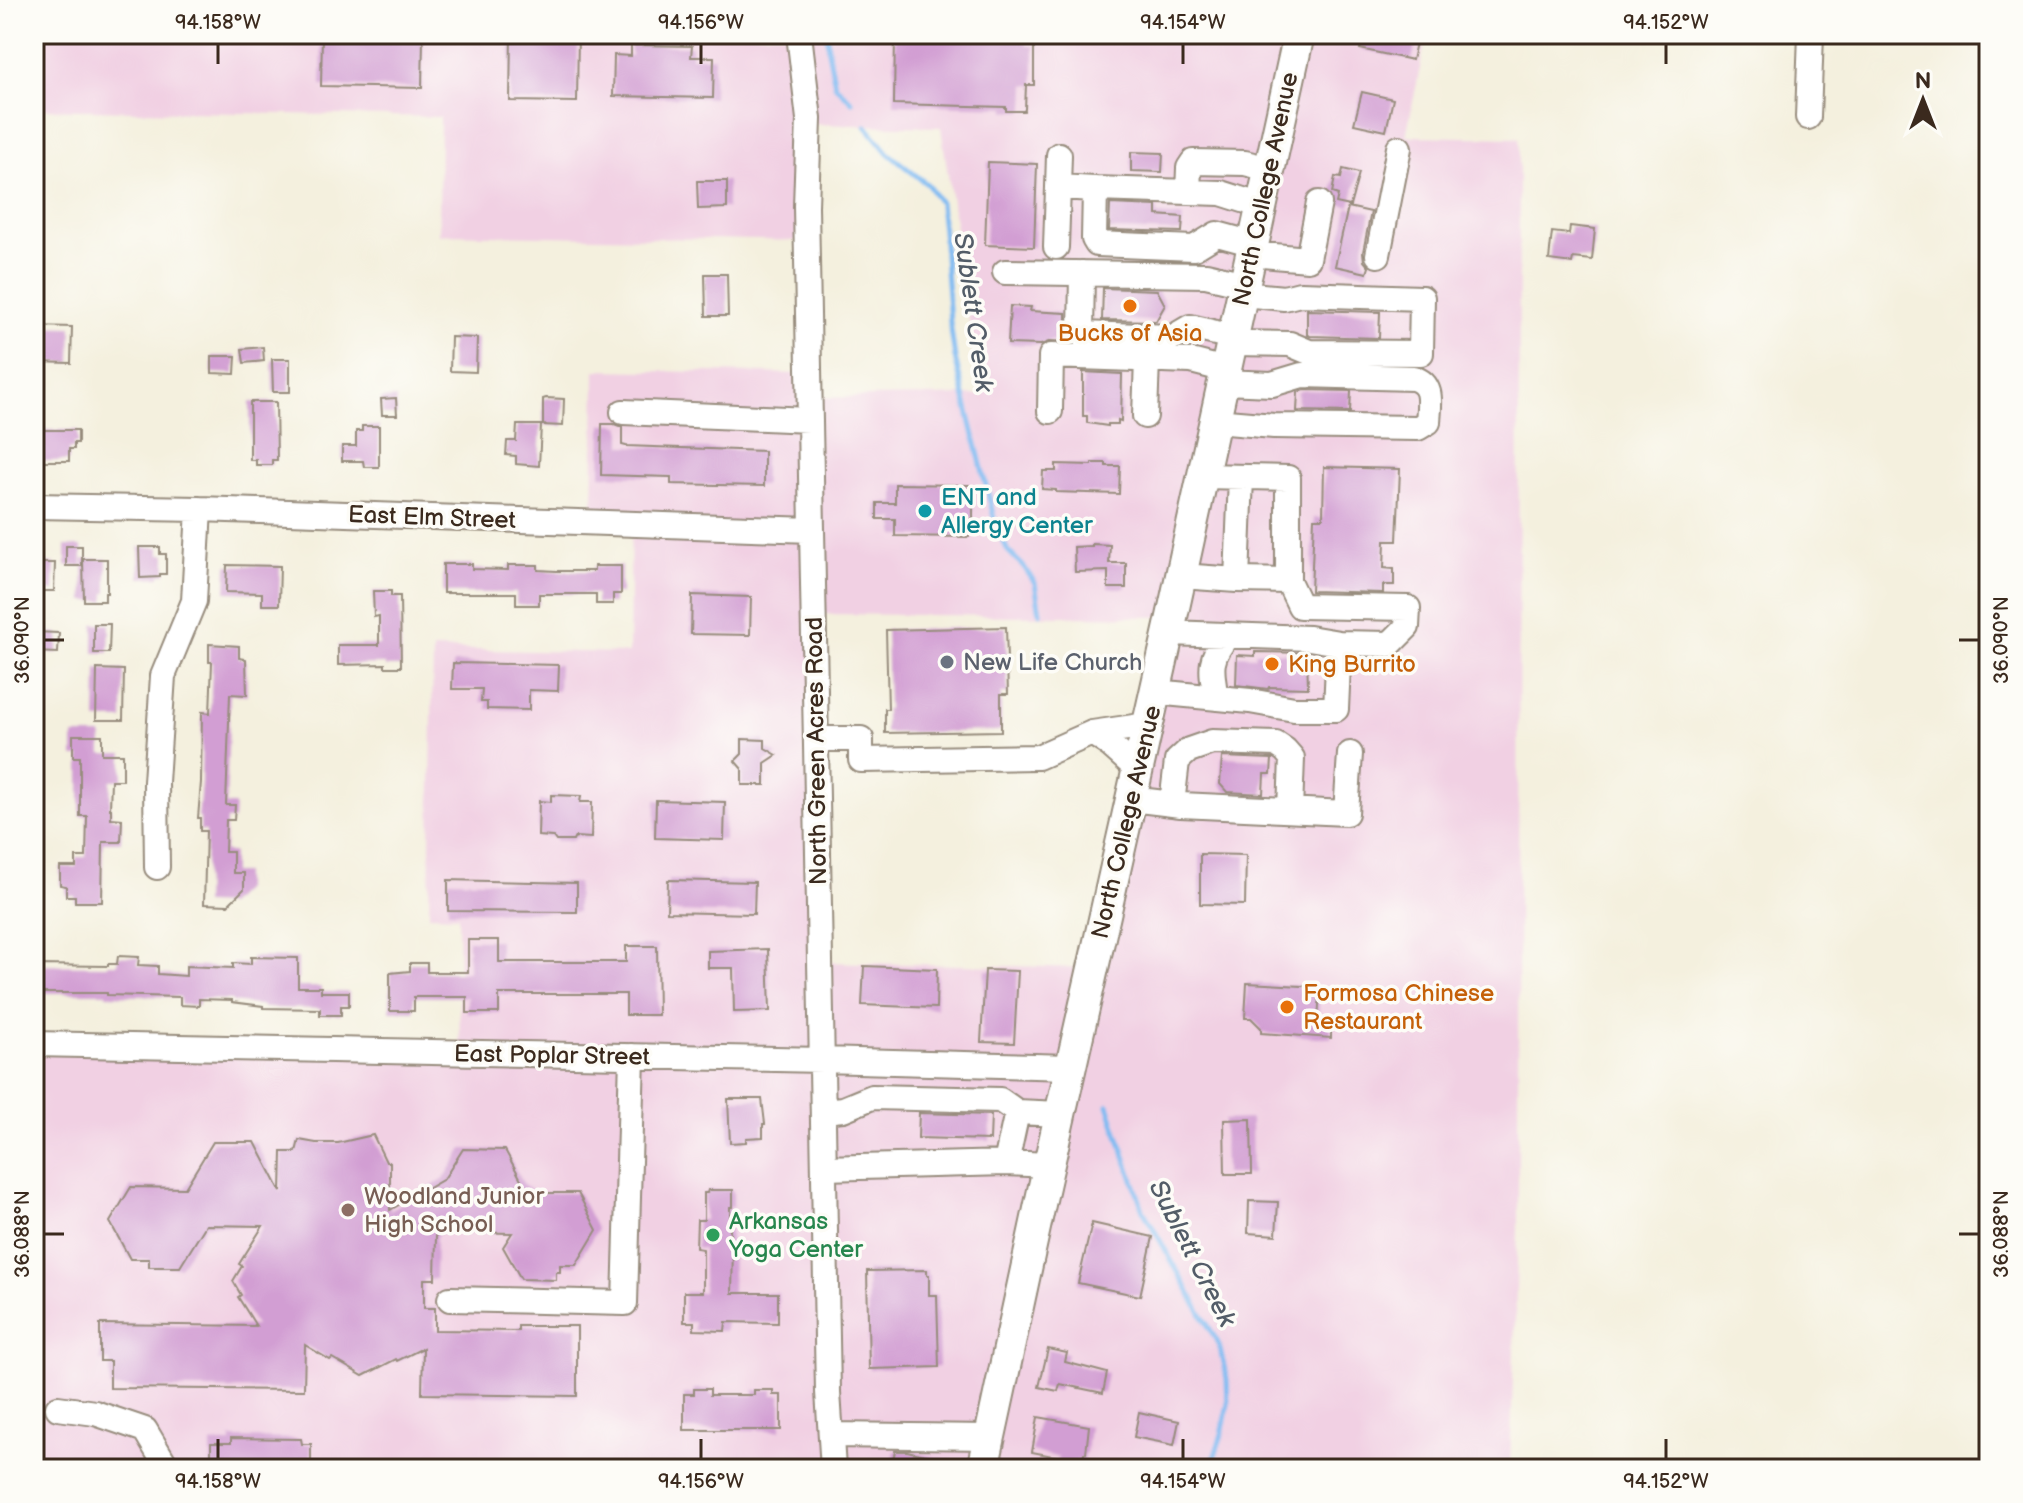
<svg xmlns="http://www.w3.org/2000/svg" width="2023" height="1503" font-family="'Balsamiq Sans',sans-serif">
  <rect width="100%" height="100%" fill="#fdfcf7"/>
  <filter id="ink" filterUnits="userSpaceOnUse"><feTurbulence type="fractalNoise" baseFrequency=".0125" numOctaves="2"/><feDisplacementMap in="SourceGraphic" scale="16" xChannelSelector="R" yChannelSelector="G"/><feConvolveMatrix kernelMatrix="1 2 1 2 8 2 1 2 1" color-interpolation-filters="sRGB"/></filter>
  <filter id="wash" filterUnits="userSpaceOnUse"><feTurbulence type="fractalNoise" baseFrequency=".006" numOctaves="4" result="noise"/><feDisplacementMap in="SourceGraphic" scale="32" xChannelSelector="R" yChannelSelector="G"/><feGaussianBlur stdDeviation="1.8" result="paint"/><feColorMatrix in="noise" values="0 0 0 0 0 0 0 0 0 0 0 0 0 0 0 0 0 1.4 0 .05"/><feComposite in="paint" operator="in"/></filter>
  <g filter="url(#wash)">
    <rect width="100%" height="100%" fill="#f4f0de"/>
    <path fill="#f1d0e3" fill-rule="evenodd" d="M34,34H1427L1406,136L1519,138L1518,1231L1510,1469H34V1044L460,1053L458,916L429,915L433,649L629,653L631,524L593,522L595,370L809,374L810,398L980,395L941,127L809,124L806,241L439,234L440,117L34,109ZM813,614L1172,617L1092,968L820,962Z"/>
    <g fill="none" stroke-linecap="round" stroke-linejoin="round">
      <path stroke="#80bbf2" stroke-width="5" d="M827,34L828,51L835,85L852,102
        M866,126L888,153L928,185L940,203L943,230L950,322L955,358L996,526L1008,551L1024,567L1035,583L1040,613
        M1108,1105L1143,1210L1219,1345L1227,1379L1228,1404L1222,1434L1214,1458L1212,1469"/>
    </g>
    <g id="blocks">
      <path fill="#d29ed3" d="M511,34H578L577,102L510,101Z
        M895,34H1025L1027,46H1034V85H1026L1025,109L1024,111H1006V107L894,104Z
        M1364,34H1418L1412,60L1360,49Z
        M322,36L423,38L422,88L321,86Z
        M631,45L692,46L691,57H714L713,98L613,96L614,55L631,56Z
        M1362,92L1393,99L1386,131L1354,124Z
        M1131,152L1163,153L1162,172L1131,171Z
        M988,162L1037,164L1034,247L985,245Z
        M1343,169L1359,173L1350,206L1336,203L1338,195L1332,193L1335,177L1341,178Z
        M697,181H727V208L698,209Z
        M1110,204L1157,206V215L1183,217L1182,232L1109,230Z
        M1348,207L1371,212L1363,252L1364,261L1369,267L1367,273L1335,266Z
        M1570,226L1595,229L1592,260L1573,258L1572,263L1549,260L1552,232L1569,234Z
        M705,274H727L728,316H706Z
        M1103,288L1157,290L1165,305L1156,321L1102,320Z
        M1010,306L1031,307L1030,311L1066,313V334L1068,342L1051,341L1041,345L1008,344Z
        M1307,310L1380,312L1379,338L1310,336L1307,335Z
        M34,326L72,327L71,363L34,362Z
        M451,337L477,338L476,372L450,371Z
        M263,347L264,361L244,363L242,349Z
        M212,356H236L235,374L212,373Z
        M272,359H290V392H273Z
        M1083,372L1122,374L1121,421L1118,420V424H1108V426L1087,423V416H1083Z
        M1304,390L1351,391L1350,412L1297,411L1298,392Z
        M396,398L397,415H382L381,399Z
        M546,398L564,399L563,426L543,425V399Z
        M250,402H276L277,460H272V465H256V460H250Z
        M602,424H614L622,427V445L626,446L764,451V486L671,484V477L601,475Z
        M517,425H541L539,466L516,464V456L506,455L507,441H516Z
        M362,426H379V467H364L363,461H342V446H356V431H362Z
        M42,430H78V443H74V449H69V461H42Z
        M1092,463H1106V466H1120L1119,494L1056,492V490L1042,489L1043,471H1056V464L1092,465Z
        M1324,467L1400,469L1397,541H1385L1384,568L1394,569V585H1383V593L1311,591L1314,518H1323Z
        M895,484L969,485V503H973V519H969V537L895,536V519H877V503H895Z
        M1092,544L1110,545L1109,563H1126V588H1108V571L1075,572L1074,547L1092,546Z
        M66,546H82V566H66Z
        M139,547H160V554H166V574H160V577L140,578Z
        M83,559H107V593H105V601H84Z
        M34,563H55L54,591H34Z
        M443,564H472V569L508,570V565H538V570L557,571H594V566H621V594H613V604H596V594H539V605H516V593H443Z
        M227,565L280,566L279,605H262V593L226,592Z
        M373,591H391V596H400L401,667H385V664L338,665V645H379V616L374,617Z
        M692,595L751,597L750,635L691,634Z
        M94,624H110L109,653H94Z
        M1006,627L1008,694H1001V731L885,733V709H888L886,630Z
        M34,632L59,633L58,653L34,652Z
        M209,644L239,646V658L246,659L247,695L230,694L226,805H235L234,820H226L225,852H233V873H244V889L228,905L204,904L206,831H200V818H198L201,782L202,712L210,713L212,662H209Z
        M1255,652L1307,653L1308,688L1269,687L1268,689L1236,685L1237,655L1255,656Z
        M453,663L559,665L558,691L529,690V710L487,709V702H481L482,689H452Z
        M97,669L124,670L123,720H96Z
        M73,735H102V754H123V780H111L110,809H111V818L122,819L121,842H103L102,902H75V896H66V886L60,885V867H76V857H86L87,816H80V757H73Z
        M742,739L765,740V748L777,755L765,763V785H742V769L735,761L742,754Z
        M1222,757L1272,759L1271,774H1264L1263,794L1227,792L1220,784Z
        M551,795L581,796L580,802H592L591,838L575,837L573,841H556L553,837L538,836L539,801L551,802Z
        M656,800L725,802L724,840L655,838Z
        M1200,854L1246,855L1245,905L1200,904Z
        M448,880L577,883V912L448,911Z
        M668,880L755,882L754,914L667,912Z
        M468,940H499V962H626V946H657L658,1015H626V994H499V1013H467V997H414V1011H390V973L410,971V963H427V972H468Z
        M768,949L770,1011L734,1012L733,968H708V951Z
        M118,956L139,957L138,965L158,966V974L186,976V966L233,968V963L251,964V957L298,958V987H321V992H349V1006H341V1015H320V1009L263,1008V1006L232,1002V1000L199,999V1006L180,1005V997L107,995V993H37V965L108,966V964H117Z
        M864,966L937,969L936,1008L862,1005Z
        M985,970L1018,971L1014,1043L981,1042Z
        M1247,983L1320,987L1318,1022H1331V1038L1261,1033V1028L1251,1018H1245Z
        M728,1099H762L765,1124H763V1137L746,1138V1142L730,1143Z
        M919,1113L991,1115L990,1140L918,1138Z
        M1251,1119L1252,1174H1225L1224,1120Z
        M373,1135L386,1162H390V1210L444,1179L463,1149L505,1150L524,1185L536,1193H578L597,1230L576,1265H560V1272H556V1280L521,1279L503,1247L512,1233L461,1232L456,1224L436,1236L435,1279H424V1308H435V1330L518,1331V1326H577V1396L422,1394L423,1348L397,1361L396,1359L363,1376L332,1358L330,1360L305,1345L304,1390L110,1388V1361H100V1324L256,1326L238,1297L241,1295L233,1281L242,1266L239,1264L263,1226L206,1225L180,1267H149V1259H130L110,1222L131,1187L185,1188L213,1142H255L281,1192L282,1152H296L299,1140L316,1143H338Z
        M708,1190H733V1207H730V1248H733L732,1293H778V1323L726,1322L725,1331L694,1330V1322H684V1292H703V1249L696,1248L697,1220H704V1193H707Z
        M1249,1201L1278,1202L1276,1235L1248,1233Z
        M1092,1223L1153,1237L1140,1296L1078,1283Z
        M927,1270V1275H929V1295H937L939,1367L869,1369L867,1271Z
        M1048,1349L1067,1353L1065,1362L1107,1373L1103,1393L1060,1384L1058,1391L1039,1387Z
        M694,1389H710V1395H754V1390H773V1395H781V1430H684V1394H694Z
        M1139,1412L1179,1421L1174,1445L1134,1437Z
        M1038,1417L1089,1426L1086,1453H1084L1082,1462L1076,1461L1075,1465L1057,1461L1058,1457L1032,1452Z
        M231,1438L301,1439L302,1444H311V1469H211V1443H231Z
        M895,1451H907L960,1463L959,1469H891Z"/>
    </g>
  </g>
  <g filter="url(#ink)">
    <use href="#blocks" fill-opacity="0" stroke="#988d7e" stroke-width="2"/>
    <g fill="none" stroke-linecap="round" stroke-linejoin="round">
      <defs>
        <path id="minor" d="M799,34L809,119L806,206L828,1392L833,1469
          M1808,117L1811,34
          M1058,187L1059,155
          M1188,192L1189,168L1193,162L1245,163L1270,169
          M1254,244L1217,234L1194,248L1097,244L1094,239L1095,189L1221,193L1262,206
          M1056,247L1058,187L1095,189
          M1251,254L1308,259L1319,203
          M1378,255L1399,148
          M1005,272L1206,275L1245,284
          M1082,273L1081,334L1173,337L1190,327L1233,337
          M1232,343L1290,344L1309,352L1421,353L1422,298L1300,294L1284,298L1242,294
          M1050,411L1051,356L1191,361L1226,370
          M623,412L809,420
          M1145,416L1147,359
          M1215,421L1274,426L1418,428L1428,422C1429,404 1434,384 1413,378L1302,375L1272,384L1223,382
          M34,506L199,509L812,530
          M1181,576L1237,580L1288,581V478L1203,476
          M1237,580L1241,477
          M1288,581L1300,606L1408,608L1407,627L1390,644L1339,643
          M1155,692L1250,701L1294,709H1336L1339,643L1309,638L1169,633
          M1216,698C1211,669 1208,659 1228,635
          M1092,733L1110,745L1137,769
          M816,739H861V760L1038,757L1092,733L1148,725
          M1131,799L1181,805L1346,813L1350,754
          M1172,804L1177,761L1189,750L1212,742L1276,744L1285,750L1292,758L1290,810
          M157,867L156,782L163,676L194,601L199,509
          M34,1044L822,1060L1070,1067
          M823,1111L843,1109L872,1097L1000,1100L1017,1112L1006,1163L824,1168
          M1017,1112L1060,1114
          M1006,1163L1048,1165
          M450,1299L625,1303L632,1056
          M58,1408L95,1413L145,1430L168,1469
          M831,1435L990,1437"/>
        <path id="major" d="M983,1469L1042,1195L1172,617L1299,34"/>
      </defs>
      <use href="#minor" stroke="#988d7e" stroke-width="28"/>
      <use href="#major" stroke="#988d7e" stroke-width="34"/>
      <use href="#minor" stroke="#fff" stroke-width="24"/>
      <use href="#major" stroke="#fff" stroke-width="30"/>
    </g>
  </g>
  <path fill="none" stroke="#3b2a1e" stroke-width="3" d="M218,44V64M701,44V64M1183,44V64M1666,44V64M44,640H64M1959,640H1979M44,1234H64M1959,1234H1979M218,1439V1459M701,1439V1459M1183,1439V1459M1666,1439V1459"/>
  <g fill="#e8710a" stroke="#fdfcf7" stroke-width="3">
    <circle cx="1130" cy="306" r="8"/>
    <circle cx="1272" cy="664" r="8"/>
    <circle cx="1287" cy="1007" r="8"/>
  </g>
  <circle fill="#0f9aa8" stroke="#fdfcf7" stroke-width="3" cx="925" cy="511" r="8"/>
  <circle fill="#6b7280" stroke="#fdfcf7" stroke-width="3" cx="947" cy="662" r="8"/>
  <circle fill="#8d6e63" stroke="#fdfcf7" stroke-width="3" cx="348" cy="1210" r="8"/>
  <circle fill="#2e9e5b" stroke="#fdfcf7" stroke-width="3" cx="713" cy="1235" r="8"/>
  <g text-anchor="middle" stroke-width="7" stroke-linejoin="round" paint-order="stroke">
    <g font-size="24" fill="#3b2a1e" stroke="#fdfcf7">
      <text transform="translate(1265 189) rotate(-78)" y="8">North College Avenue</text>
      <text transform="translate(432 517) rotate(2)" y="8">East Elm Street</text>
      <text transform="translate(816 751) rotate(-91)" y="8">North Green Acres Road</text>
      <text transform="translate(1126 822) rotate(-77)" y="8">North College Avenue</text>
      <text transform="translate(552 1055) rotate(1)" y="8">East Poplar Street</text>
    </g>
    <g font-size="24" fill="#c56008" stroke="#fdfcf7" text-anchor="start">
      <text x="1130" y="341" text-anchor="middle">Bucks of Asia</text>
      <text x="1288" y="672">King Burrito</text>
      <text x="1303" y="1001">Formosa Chinese<tspan x="1303" dy="28">Restaurant</tspan></text>
    </g>
    <g font-size="24" fill="#0d838f" stroke="#fdfcf7" text-anchor="start">
      <text x="941" y="505">ENT and<tspan x="941" dy="28">Allergy Center</tspan></text>
    </g>
    <g font-size="24" fill="#5b616d" stroke="#fdfcf7" text-anchor="start">
      <text x="963" y="670">New Life Church</text>
    </g>
    <g font-size="24" fill="#785e54" stroke="#fdfcf7" text-anchor="start">
      <text x="364" y="1204">Woodland Junior<tspan x="364" dy="28">High School</tspan></text>
    </g>
    <g font-size="24" fill="#27864d" stroke="#fdfcf7" text-anchor="start">
      <text x="729" y="1229">Arkansas<tspan x="729" dy="28">Yoga Center</tspan></text>
    </g>
    <g font-size="26" font-style="italic" fill="#535d68" stroke="#fdfcf7">
      <text transform="translate(974 312) rotate(82)" y="9">Sublett Creek</text>
      <text transform="translate(1193 1253) rotate(63)" y="9">Sublett Creek</text>
    </g>
  </g>
  <rect width="2023" height="1503" fill="none" stroke="#fdfcf7" stroke-width="88"/>
  <g transform="translate(1923 100)" stroke="#fdfcf7" stroke-width="6" paint-order="stroke">
  <path d="M0-6L14 30L0 20L-14 30Z" fill="#3b2a1e"/>
  <text y="-12" font-size="22" font-weight="bold" text-anchor="middle" fill="#3b2a1e">N</text>
  </g>
  <rect x="44" y="44" width="1935" height="1415" fill="none" stroke="#3b2a1e" stroke-width="3"/>
  <g font-size="20" text-anchor="middle" fill="#3b2a1e">
    <text x="218" y="29">94.158°W</text>
    <text x="701" y="29">94.156°W</text>
    <text x="1183" y="29">94.154°W</text>
    <text x="1666" y="29">94.152°W</text>
    <text transform="translate(22 640) rotate(-90)" y="7">36.090°N</text>
    <text transform="translate(2001 640) rotate(-90)" y="7">36.090°N</text>
    <text transform="translate(22 1234) rotate(-90)" y="7">36.088°N</text>
    <text transform="translate(2001 1234) rotate(-90)" y="7">36.088°N</text>
    <text x="218" y="1488">94.158°W</text>
    <text x="701" y="1488">94.156°W</text>
    <text x="1183" y="1488">94.154°W</text>
    <text x="1666" y="1488">94.152°W</text>
  </g>
</svg>
